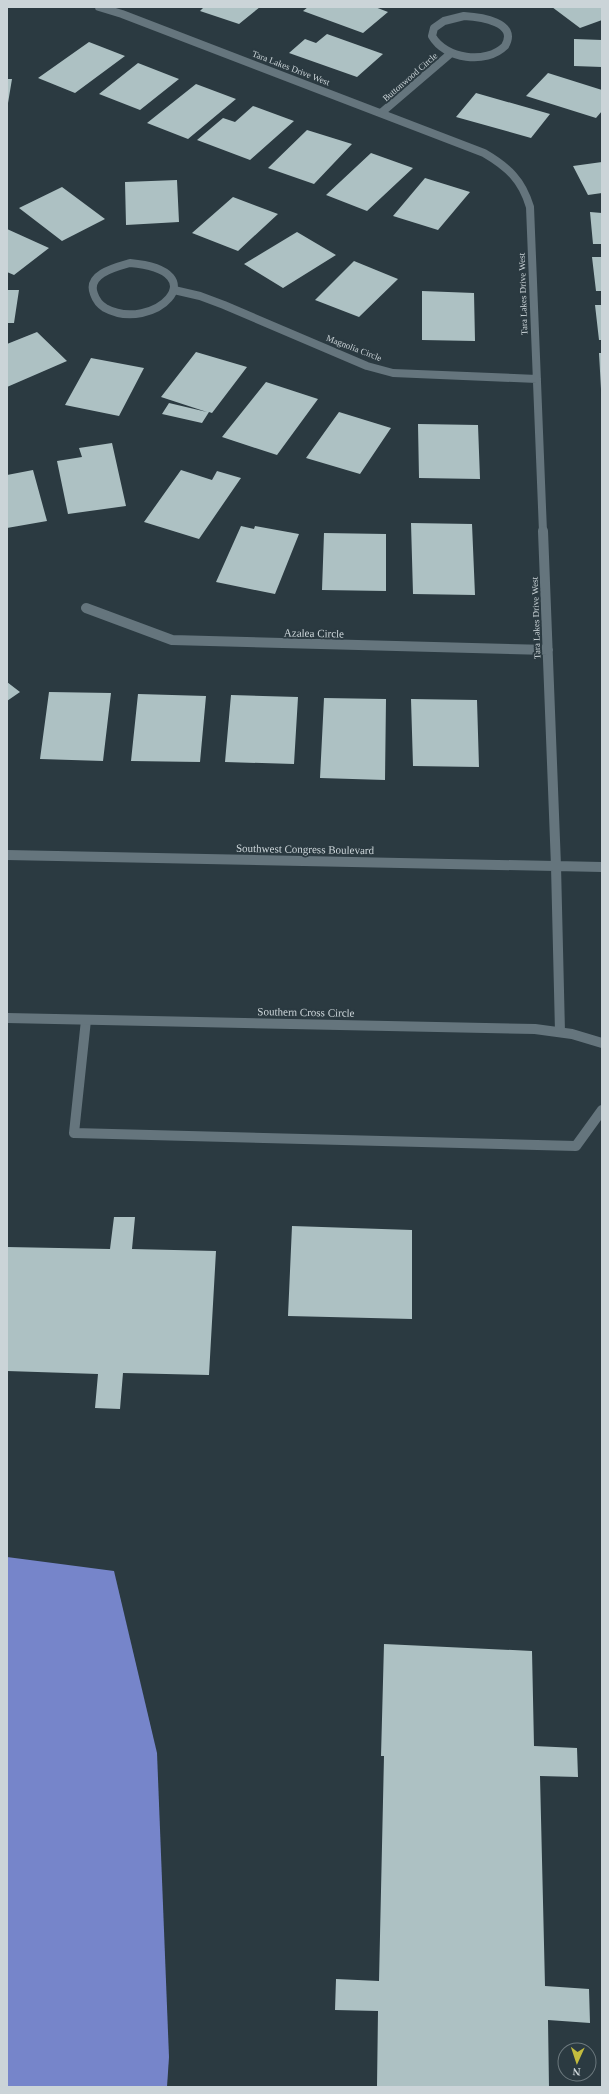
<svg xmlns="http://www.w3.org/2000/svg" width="609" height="2094" font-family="Georgia,serif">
  <rect width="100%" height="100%" fill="#2b3a41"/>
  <path fill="#7685ca" d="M7,1557L114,1571L157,1753L169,2057L167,2087H7Z"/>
  <path fill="#adc1c3" d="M204,7H260L239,24L200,11Z
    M308,7H375L388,12L363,33L303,11Z
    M552,7H602V20L580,28Z
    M327,34L383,54L357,77L289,53L305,39L316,43Z
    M574,39L602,40V67L574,66Z
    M89,42L125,56L75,93L38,78Z
    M138,63L179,79L140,110L99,94Z
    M548,73L602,90V111L596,118L526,96Z
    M7,79H12L8,103H7Z
    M196,84L236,99L188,139L147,123Z
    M476,93L550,114L531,138L456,117Z
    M253,106L294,121L250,160L197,140L223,118L235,122Z
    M307,130L352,144L314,184L268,168Z
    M371,153L413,168L367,211L326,195Z
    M602,162V193L588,195L573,166Z
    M425,178L470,192L438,230L393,216Z
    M177,180L179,222L126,225L125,182Z
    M62,187L105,219L62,241L19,208Z
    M233,197L278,214L238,251L192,233Z
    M590,212L602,213V244H593Z
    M7,229L49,248L14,275L7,272Z
    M297,232L336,255L283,288L244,264Z
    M592,257H602V291H596Z
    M354,261L398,279L359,317L315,300Z
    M7,290H19L14,323H7Z
    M422,291L474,293L475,341L422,340Z
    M595,305H602V340H599Z
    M37,332L67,361L7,387V344Z
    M196,352L247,367L212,413L209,412L202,423L162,414L169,403L207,412L161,397Z
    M599,353H602V389H601Z
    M91,358L144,368L119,416L65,405Z
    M266,382L318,399L277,455L222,437Z
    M339,412L391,428L360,474L306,458Z
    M418,424L478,425L480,479L419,478Z
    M112,443L126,506L68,514L57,461L82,457L79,448Z
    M33,470L47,521L7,528V475Z
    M181,470L212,480L217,471L241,478L199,539L144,522Z
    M411,523L472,524L475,595L413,594Z
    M241,526L254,529L255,526L299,534L275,594L216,582Z
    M324,533L386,534V591L322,590Z
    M7,682L20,692L7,701Z
    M49,692L111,693L103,761L40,759Z
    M138,694L206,696L200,762L131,761Z
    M231,695L298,697L294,764L225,762Z
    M324,698L386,699L385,780L320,778Z
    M411,699L477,700L479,767L413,766Z
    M114,1217H135L132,1249L216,1251L209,1375L123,1373L120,1409L95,1408L98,1374L7,1371V1247L110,1249Z
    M292,1226L412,1230V1319L288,1316Z
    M384,1644L532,1651L534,1746L577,1748L578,1777L540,1776L545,1986L589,1989L590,2023L548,2020L549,2087H377L378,2011L335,2010L336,1979L379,1981L384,1756H381Z"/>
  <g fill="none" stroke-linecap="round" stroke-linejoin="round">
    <path stroke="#65757d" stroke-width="10" d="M86,1020L74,1133L576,1146L602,1110"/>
    <path stroke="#65757d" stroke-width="8" d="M99,7L122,14L484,153C508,167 522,180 530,207L543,532
      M464,16C480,17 519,22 505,46C486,65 445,59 432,36L434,28L444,21Z
      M381,113L450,54
      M130,263C219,271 153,334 105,308C100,305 96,300 94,294C86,274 116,267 130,263Z
      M174,290L200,296L224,305L367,366L393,373L537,379"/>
    <path stroke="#65757d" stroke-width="10" d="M543,531L556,866L560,1032
      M86,608L172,640L548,650
      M7,855L602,867
      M7,1018L535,1029L572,1034L602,1043"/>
  </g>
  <g text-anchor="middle" stroke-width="4" stroke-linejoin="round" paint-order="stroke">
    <g font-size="9" fill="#cbd4d8" stroke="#2b3a41">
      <text transform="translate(291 68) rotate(21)" y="3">Tara Lakes Drive West</text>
      <text transform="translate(410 77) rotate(-41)" y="3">Buttonwood Circle</text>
      <text transform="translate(523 294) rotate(-92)" y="3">Tara Lakes Drive West</text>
      <text transform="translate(354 348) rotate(21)" y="3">Magnolia Circle</text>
      <text transform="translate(536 618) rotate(-92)" y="3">Tara Lakes Drive West</text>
    </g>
    <g font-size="11" fill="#cbd4d8" stroke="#2b3a41">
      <text transform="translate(314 633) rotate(1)" y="4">Azalea Circle</text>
      <text transform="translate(305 849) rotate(1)" y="4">Southwest Congress Boulevard</text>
      <text transform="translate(306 1012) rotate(1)" y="4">Southern Cross Circle</text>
    </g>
  </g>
  <rect width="609" height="2094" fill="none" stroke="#cbd4d8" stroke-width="16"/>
  <g transform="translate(577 2062) rotate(183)"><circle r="19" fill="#2b3a41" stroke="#6b787d"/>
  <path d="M0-3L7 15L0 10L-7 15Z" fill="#c4bc3e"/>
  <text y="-6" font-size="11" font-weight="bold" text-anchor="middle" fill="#cbd4d8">N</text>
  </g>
</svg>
